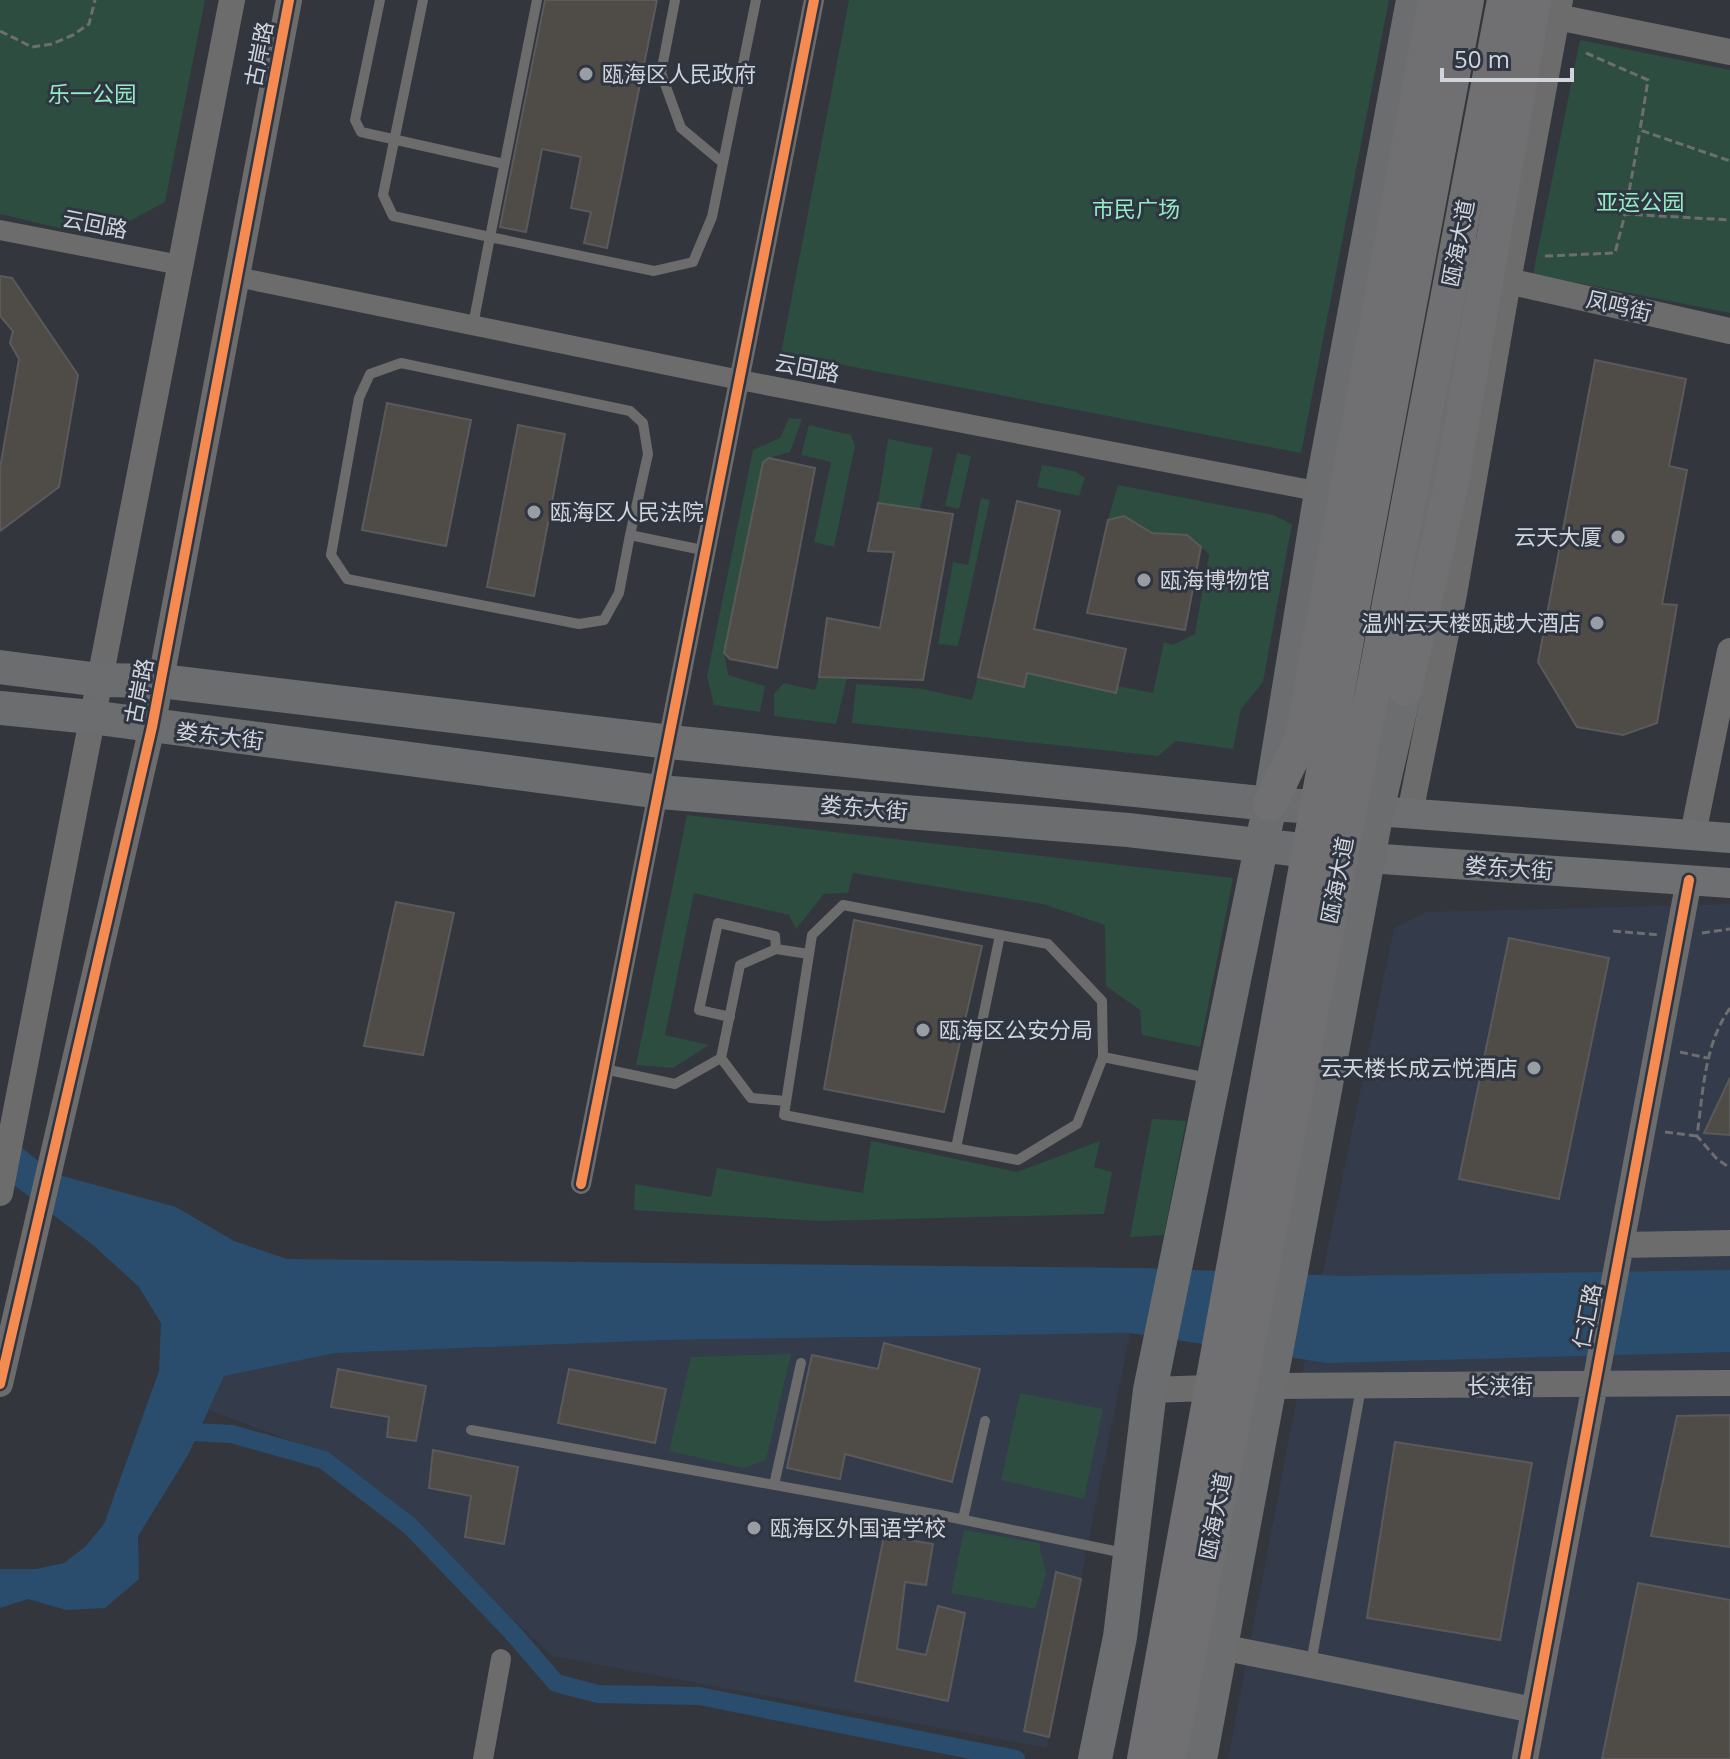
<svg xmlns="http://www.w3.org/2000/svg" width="1730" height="1759" font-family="'Open Sans','Noto Sans SC',sans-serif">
  <rect width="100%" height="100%" fill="#33363d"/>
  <path fill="#343b4b" d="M1730,904V1759H1228L1295,1407L1394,928L1427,912Z
    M1130,1333L1047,1748L552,1656L398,1510L337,1458L209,1410L224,1375L335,1353L666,1340Z"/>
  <path fill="#2d4d40" d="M0,0H205L165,202L120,226L80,233L0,214Z
    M849,0H1389L1301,453L781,353Z
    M1580,40L1730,70V313L1533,274Z
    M789,418L802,419L790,452L769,458L763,462L724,653L728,675L765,686L760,712L714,705L707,676L753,450L780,438Z
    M809,425L851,435L855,446L834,547L814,542L831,462L801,455Z
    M888,439L933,448L920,509L878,503Z
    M957,453L971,456L959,509L945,506Z
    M1042,465L1075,471L1085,478L1079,496L1037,487Z
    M1118,485L1273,515L1292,524L1263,682L1241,709L1233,749L1176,741L1158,756L852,723L856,684L923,689L972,700L978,677L1023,687L1027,673L1116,693L1118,686L1153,693L1164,642L1173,645L1195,634L1209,554L1187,535L1152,533L1124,516L1108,519Z
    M981,498L990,500L958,646L938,644L953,562L968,565Z
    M819,677L847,678L836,724L774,716V694L784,683L815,690Z
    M687,815L1233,878L1200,1047L1142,1035L1140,1010L1106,986L1105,925L1043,904L853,873L848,893L824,894L796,929L789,915L694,893L665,1035L709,1045L673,1068L636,1065Z
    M1152,1119L1186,1121L1164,1235L1130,1237Z
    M871,1141L1017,1172L1100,1141L1094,1167L1112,1172L1104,1214L820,1221L634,1210L635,1184L711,1197L717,1168L863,1193Z
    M791,1354L766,1460L744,1468L669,1451L691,1357Z
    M1020,1393L1103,1409L1084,1499L1001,1480Z
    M964,1530L1039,1543L1046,1575L1035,1609L951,1593Z"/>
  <path fill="#2a4d6d" d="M3,1133L55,1174L176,1207L234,1241L287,1259L1144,1268L1342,1276L1730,1270V1352L1327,1363L1130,1333L666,1340L335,1353L224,1376L188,1455L138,1536L139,1579L105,1608L66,1610L28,1599L0,1608V1569H36L64,1563L85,1547L104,1524L159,1371L161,1323L139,1287L93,1245L6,1179Z"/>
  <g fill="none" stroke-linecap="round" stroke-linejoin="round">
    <path stroke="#2a4d6d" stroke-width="18" d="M176,1431L232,1434L324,1460L410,1526L511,1631L556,1683L598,1694L699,1696L1016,1759"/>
  </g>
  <path fill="#4f4b47" stroke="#5a5a5b" stroke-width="2" d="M545,0H657L607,248L584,243L591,212L571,208L581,157L542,149L526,232L500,227Z
    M0,276L12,278L78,375L59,487L0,531V468L19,359L10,343L13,331L0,316Z
    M1595,360L1686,379L1669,466L1687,470L1662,604L1677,605L1657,723L1623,735L1577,727L1538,662Z
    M387,403L471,420L446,546L362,530Z
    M518,425L565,434L534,596L487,587Z
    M769,458L815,468L777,668L730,659L724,653L763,462Z
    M1017,501L1060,511L1034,629L1126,649L1116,693L1027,673L1024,687L978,677Z
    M878,503L953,514L923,680L819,677L827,618L880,628L894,552L868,551Z
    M1124,516L1152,533L1187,535L1201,547L1185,630L1087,613L1108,520Z
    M396,902L454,913L423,1055L364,1046Z
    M854,920L982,946L944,1112L824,1089Z
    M1509,938L1609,958L1559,1199L1459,1179Z
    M1730,1078V1135L1704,1133Z
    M884,1343L980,1369L952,1482L845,1454L840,1479L787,1468L812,1355L878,1369Z
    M338,1369L426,1386L416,1441L387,1437L389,1417L331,1407Z
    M569,1369L666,1389L655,1443L558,1423Z
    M1730,1415V1547L1651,1536L1677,1416Z
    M1395,1442L1532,1463L1500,1640L1367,1618Z
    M433,1450L518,1467L504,1544L465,1537L471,1496L429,1488Z
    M884,1536L933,1544L926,1585L905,1582L897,1649L926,1655L938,1606L965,1613L948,1701L855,1681Z
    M1056,1572L1081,1579L1049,1737L1024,1731Z
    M1638,1583L1730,1600V1759H1602Z"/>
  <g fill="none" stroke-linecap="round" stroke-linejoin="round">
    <path stroke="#6d6e70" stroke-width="3" stroke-dasharray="8 4" stroke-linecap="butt" d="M0,31L32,47L52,44L73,35L89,24L95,0
      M1586,53L1648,80L1640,130L1730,161
      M1625,214L1640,131
      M1545,256L1615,253L1625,214L1730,220
      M1613,931L1659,935
      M1702,933L1730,929
      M1730,1008C1704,1045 1703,1093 1697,1136L1717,1159L1730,1168
      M1680,1052L1707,1058
      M1665,1132L1697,1136"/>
    <path stroke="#6c6c6d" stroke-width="10" d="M380,0L355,120L361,132L504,164
      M423,0L383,195L393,216L490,237L537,0
      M675,0L661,73L681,128L723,163
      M473,325L490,237L654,271L693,262L712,217L756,0
      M630,535L619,593L604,620L579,624L347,579L331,555L359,398L370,374L401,363L630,411L643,423L648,454L630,535L707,551
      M730,1017L699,1010L718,923L775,936L776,949
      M1103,1057L1077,1124L1018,1160L784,1115L812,935L843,905L1048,944L1102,1001L1103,1057L1208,1078
      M604,1069L675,1084L721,1058
      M786,1101L751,1098L721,1058L740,965L776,949L809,954
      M956,1148L1000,935
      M471,1430L940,1515L1124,1553
      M774,1485L801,1363
      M963,1519L985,1421
      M1311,1663L1361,1388"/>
    <path stroke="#6c6c6d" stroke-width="20" d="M0,230L180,265
      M237,277L740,380L1321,492
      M581,1184L814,0
      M483,1759L501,1659"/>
    <path stroke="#6c6c6d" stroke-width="26" d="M1557,17L1730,52
      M1508,281L1730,331
      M1410,813L1454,594L1508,281L1560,0
      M1693,834L1730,651
      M0,1193L232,0
      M1621,1245L1730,1243
      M0,1384L152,727L289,0
      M1150,1390L1269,1386L1730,1383
      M1221,1647L1534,1710
      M1525,1759L1689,880"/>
    <path stroke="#6e6f70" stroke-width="30" d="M1377,811L1730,838
      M1368,858L1730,883"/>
    <path stroke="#6c6d6f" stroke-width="34" d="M1409,605L1474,256
      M0,667L99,680L161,681L670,742L1270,804L1345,809
      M0,708L91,717L660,792L1128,830L1335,854
      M1095,1759L1120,1637L1150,1390L1270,804L1321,492L1413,0
      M1200,1759L1377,811L1405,689L1406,662"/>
    <path stroke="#707072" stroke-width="34" d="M1405,689L1451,487L1534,0
      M1270,804L1302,738L1435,0"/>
    <path stroke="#707072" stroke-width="34" d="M1144,1759L1350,623L1467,0
      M1169,1759L1504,0"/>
    <defs>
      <path id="cycleway" d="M581,1184L814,0
        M0,1384L152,727L289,0
        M1525,1759L1689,880"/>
    </defs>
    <use href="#cycleway" stroke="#2f3541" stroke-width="15"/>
    <use href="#cycleway" stroke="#f68b52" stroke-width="10"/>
  </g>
  <g fill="#999da4" stroke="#2f3541" stroke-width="3">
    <circle cx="586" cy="74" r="8"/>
    <circle cx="534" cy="512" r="8"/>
    <circle cx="1618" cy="537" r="8"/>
    <circle cx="1144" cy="580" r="8"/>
    <circle cx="1597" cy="623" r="8"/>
    <circle cx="923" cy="1030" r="8"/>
    <circle cx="1534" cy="1068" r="8"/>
    <circle cx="754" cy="1528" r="8"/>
  </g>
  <g text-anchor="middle" stroke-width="6" stroke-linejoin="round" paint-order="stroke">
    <g font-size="22" fill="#d0d4db" stroke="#2f3541">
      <text transform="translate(259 54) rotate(-79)" y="8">古岸路</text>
      <text transform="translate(95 224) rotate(11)" y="8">云回路</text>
      <text transform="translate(1458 243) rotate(-79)" y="8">瓯海大道</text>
      <text transform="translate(1619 306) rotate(13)" y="8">凤鸣街</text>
      <text transform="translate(807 368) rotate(11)" y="8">云回路</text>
      <text transform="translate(139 691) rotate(-79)" y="8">古岸路</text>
      <text transform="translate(220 736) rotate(7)" y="8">娄东大街</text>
      <text transform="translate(864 808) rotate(5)" y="8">娄东大街</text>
      <text transform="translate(1509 868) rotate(4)" y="8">娄东大街</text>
      <text transform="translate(1337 880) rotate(-79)" y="8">瓯海大道</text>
      <text transform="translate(1587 1316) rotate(-79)" y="8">仁汇路</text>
      <text x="1500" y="1394">长浃街</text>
      <text transform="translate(1215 1516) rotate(-79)" y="8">瓯海大道</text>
    </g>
    <g font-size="22" fill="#d0d4db" stroke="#2f3541" text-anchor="start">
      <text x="602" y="82">瓯海区人民政府</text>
      <text x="550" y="520">瓯海区人民法院</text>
      <text x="1602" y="545" text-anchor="end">云天大厦</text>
      <text x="1160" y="588">瓯海博物馆</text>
      <text x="1581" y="631" text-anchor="end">温州云天楼瓯越大酒店</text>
      <text x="939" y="1038">瓯海区公安分局</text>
      <text x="1518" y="1076" text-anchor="end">云天楼长成云悦酒店</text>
      <text x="770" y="1536">瓯海区外国语学校</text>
    </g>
    <g font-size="22" fill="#92ecc3" stroke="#2f3541">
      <text x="92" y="102">乐一公园</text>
      <text x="1640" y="210">亚运公园</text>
      <text x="1136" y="217">市民广场</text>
    </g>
  </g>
  <path d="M1442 68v12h130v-12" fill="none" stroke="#d0d4db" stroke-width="4"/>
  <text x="1454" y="68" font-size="24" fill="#d0d4db" stroke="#2f3541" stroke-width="6" paint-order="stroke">50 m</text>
</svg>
